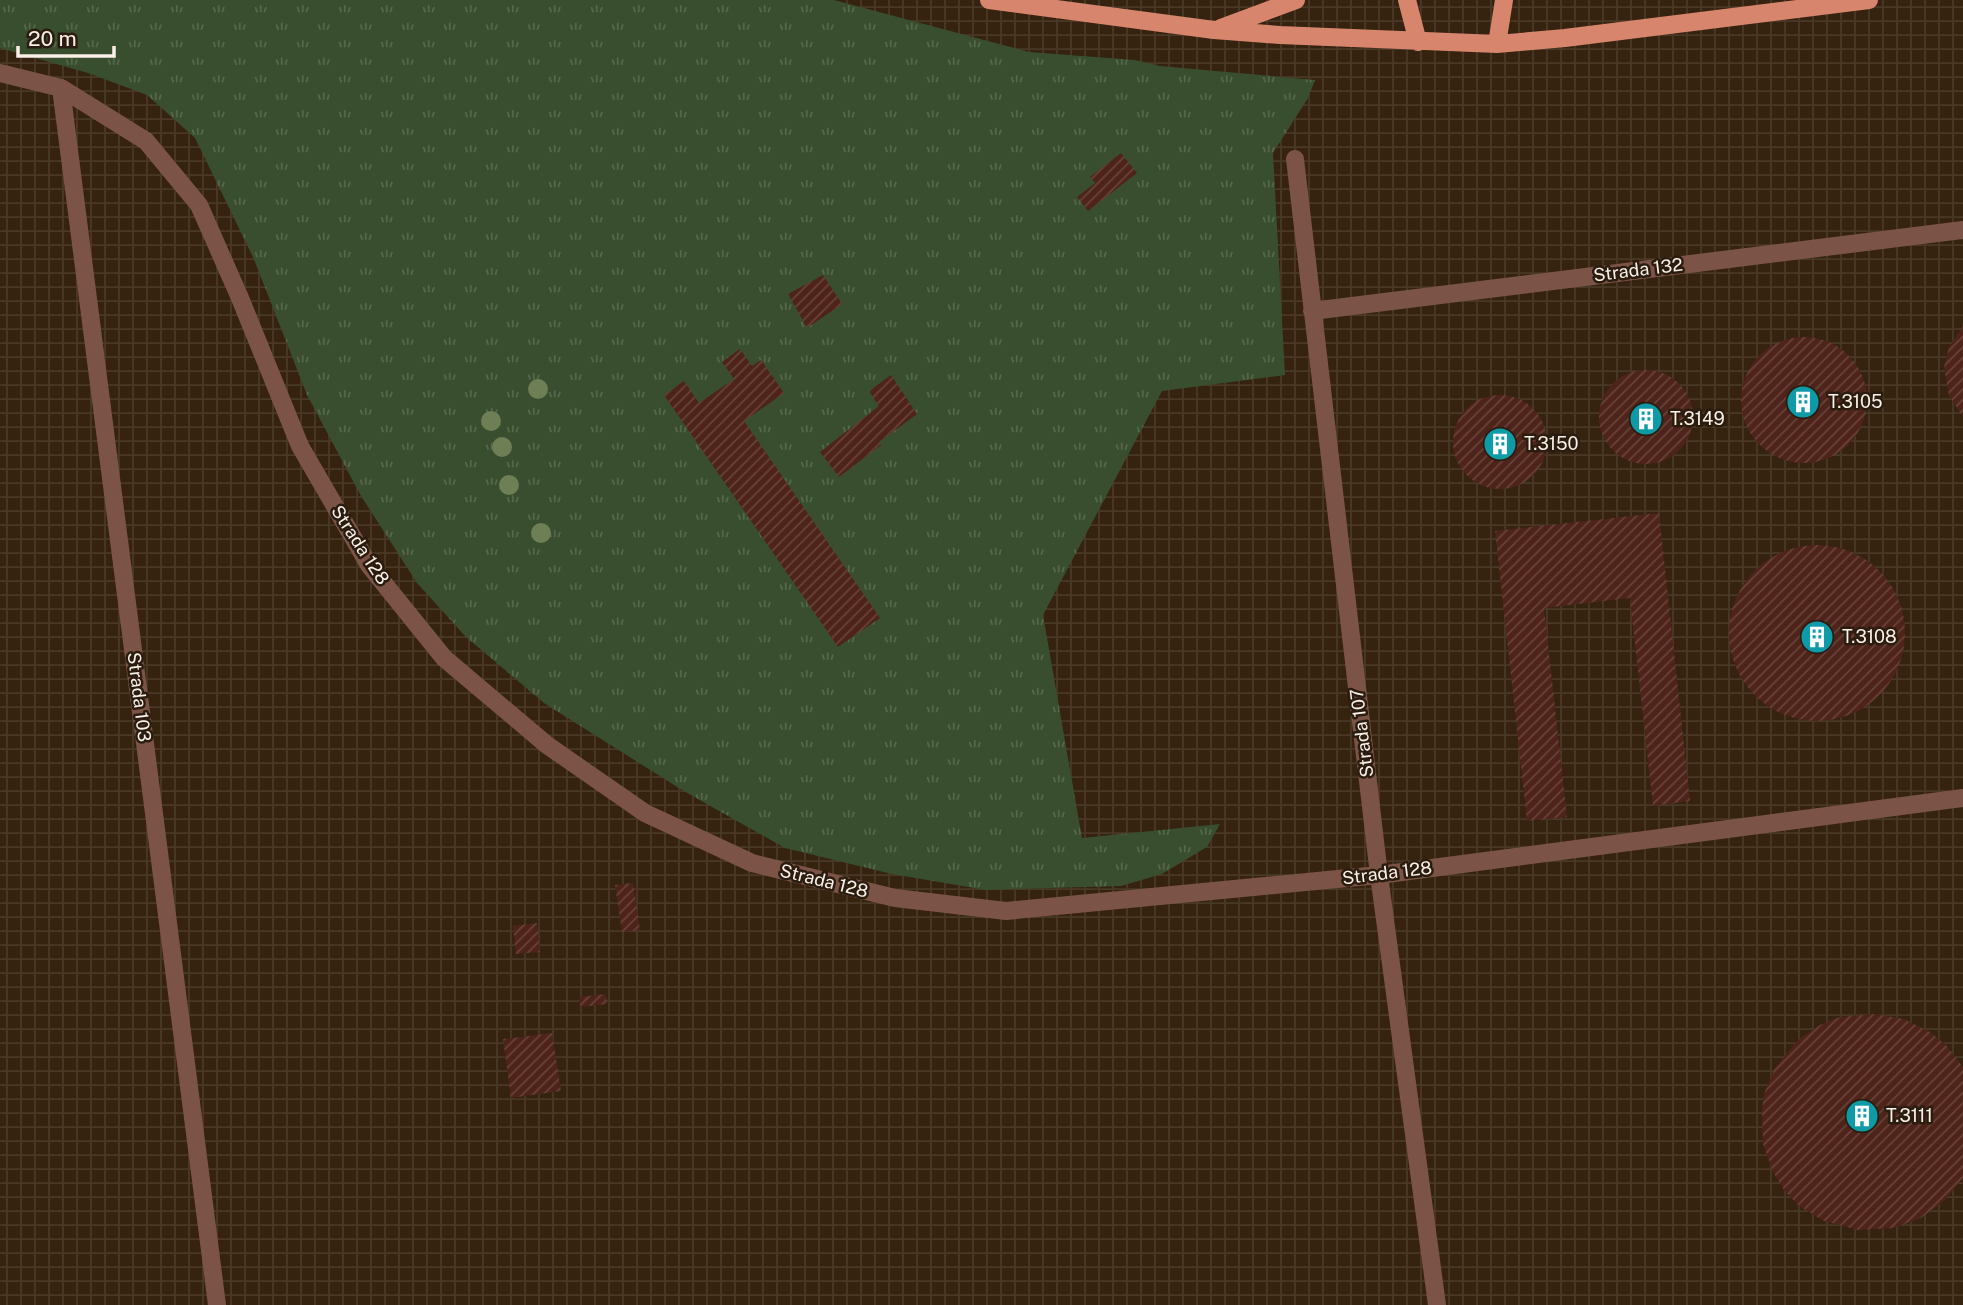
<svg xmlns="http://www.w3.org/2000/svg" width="1963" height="1305" font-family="'Public Sans',sans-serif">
  <defs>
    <pattern id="industrial-grid" width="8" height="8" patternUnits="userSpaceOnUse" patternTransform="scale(1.75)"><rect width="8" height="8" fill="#35220f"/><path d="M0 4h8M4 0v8" fill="none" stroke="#493826"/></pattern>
    <pattern id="grass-tufts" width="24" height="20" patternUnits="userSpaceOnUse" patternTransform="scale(1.75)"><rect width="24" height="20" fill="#384e2e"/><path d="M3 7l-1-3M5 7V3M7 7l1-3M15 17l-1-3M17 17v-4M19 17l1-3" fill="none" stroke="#56684c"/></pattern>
    <pattern id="building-hatch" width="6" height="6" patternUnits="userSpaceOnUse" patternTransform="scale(1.75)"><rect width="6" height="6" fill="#4e2319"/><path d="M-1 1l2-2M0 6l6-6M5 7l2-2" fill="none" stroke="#68433a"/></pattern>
  </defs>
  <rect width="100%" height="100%" fill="#2a1c0e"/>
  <path fill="url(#industrial-grid)" d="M0,0H1963V1305H0Z"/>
  <path fill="url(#grass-tufts)" d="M0,0H834L1029,52L1135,60L1160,66L1315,80L1308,98L1273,153L1285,375L1162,391L1043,615L1082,838L1220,824L1207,847L1162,874L1121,886L986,890L892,874L785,848L682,790L544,703L466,637L417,583L361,496L307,395L253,257L195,138L147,95L88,73L0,48Z"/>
  <path fill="url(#building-hatch)" d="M1121,153L1137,173L1088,211L1077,197L1095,183L1090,177Z
    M823,275L842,304L807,328L788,294Z
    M1963,326V417L1949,396L1944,367L1949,347Z
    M1741 400a63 63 0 1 1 126 0a63 63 0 1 1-126 0Z
    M740,349L752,366L761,360L784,393L744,421L880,618L838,647L664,395L684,381L699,403L734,379L722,362Z
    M1599 417a47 47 0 1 1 94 0a47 47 0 1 1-94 0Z
    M891,375L917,414L879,442L881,445L839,477L820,452L879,406L869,391Z
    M1453 442a47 47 0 1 1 94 0a47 47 0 1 1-94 0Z
    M1659,513L1690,801L1653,806L1630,598L1544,608L1567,817L1527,821L1495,531Z
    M1729 633a88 88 0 1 1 176 0a88 88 0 1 1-176 0Z
    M633,883L640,930L622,932L615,885Z
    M537,923L540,952L516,954L513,926Z
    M606,994L607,1004L580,1007L579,997Z
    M1876,1014L1904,1019L1930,1032L1947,1046L1963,1067V1178L1944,1201L1921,1218L1894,1228L1858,1230L1824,1221L1799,1206L1784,1190L1773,1172L1763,1144L1762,1109L1764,1094L1775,1068L1798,1040L1820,1025L1840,1017Z
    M552,1033L561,1091L511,1098L503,1039Z"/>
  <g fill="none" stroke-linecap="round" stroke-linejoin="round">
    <path stroke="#7b5347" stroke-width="18" d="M0,73L61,88L146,141L199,205L240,298L300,446L369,565L444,658L547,745L645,813L752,863L895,898L1006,911L1379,875L1963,798
      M61,88L217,1305
      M1295,159L1379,875L1437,1305
      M1312,311L1963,230"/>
    <path stroke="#d8856e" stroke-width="18" d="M989,0L1214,30L1280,35L1497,44L1565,38L1869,0
      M1407,0L1418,42
      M1221,28L1296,0
      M1497,44L1504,0"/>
  </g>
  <g fill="#6e7f56">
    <circle cx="538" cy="389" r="10"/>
    <circle cx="491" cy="421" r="10"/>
    <circle cx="502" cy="447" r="10"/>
    <circle cx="509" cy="485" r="10"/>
    <circle cx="541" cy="533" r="10"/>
  </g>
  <defs>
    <symbol id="building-disc" viewBox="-11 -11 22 22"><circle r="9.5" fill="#0f9aa8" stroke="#2a1c0e"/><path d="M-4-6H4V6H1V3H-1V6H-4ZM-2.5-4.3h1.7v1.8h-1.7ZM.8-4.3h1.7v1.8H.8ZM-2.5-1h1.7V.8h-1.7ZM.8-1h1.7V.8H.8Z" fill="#fff"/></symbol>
  </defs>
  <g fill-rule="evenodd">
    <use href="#building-disc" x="1784" y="383" width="38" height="38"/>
    <use href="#building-disc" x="1627" y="400" width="38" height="38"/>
    <use href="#building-disc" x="1481" y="425" width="38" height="38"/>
    <use href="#building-disc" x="1798" y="618" width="38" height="38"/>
    <use href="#building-disc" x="1843" y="1097" width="38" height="38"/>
  </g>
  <g text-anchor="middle" stroke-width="5" stroke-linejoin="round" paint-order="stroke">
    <g font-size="18" fill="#faf0e7" stroke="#2a1c0e">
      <text transform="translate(1638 270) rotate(-7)" y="6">Strada 132</text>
      <text transform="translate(360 545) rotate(57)" y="6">Strada 128</text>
      <text transform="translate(139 697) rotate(83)" y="6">Strada 103</text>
      <text transform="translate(1362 733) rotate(-97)" y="6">Strada 107</text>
      <text transform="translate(1387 873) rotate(-7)" y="6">Strada 128</text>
      <text transform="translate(824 881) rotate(14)" y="6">Strada 128</text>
    </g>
    <g font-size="18" fill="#faf0e7" stroke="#2a1c0e" text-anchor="start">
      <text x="1828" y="408">T.3105</text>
      <text x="1670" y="425">T.3149</text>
      <text x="1524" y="450">T.3150</text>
      <text x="1842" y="643">T.3108</text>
      <text x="1886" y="1122">T.3111</text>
    </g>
  </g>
  <path d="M18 46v10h96v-10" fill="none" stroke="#faf0e7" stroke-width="3.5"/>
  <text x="28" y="46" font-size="21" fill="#faf0e7" stroke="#2a1c0e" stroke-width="5" paint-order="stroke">20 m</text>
</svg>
